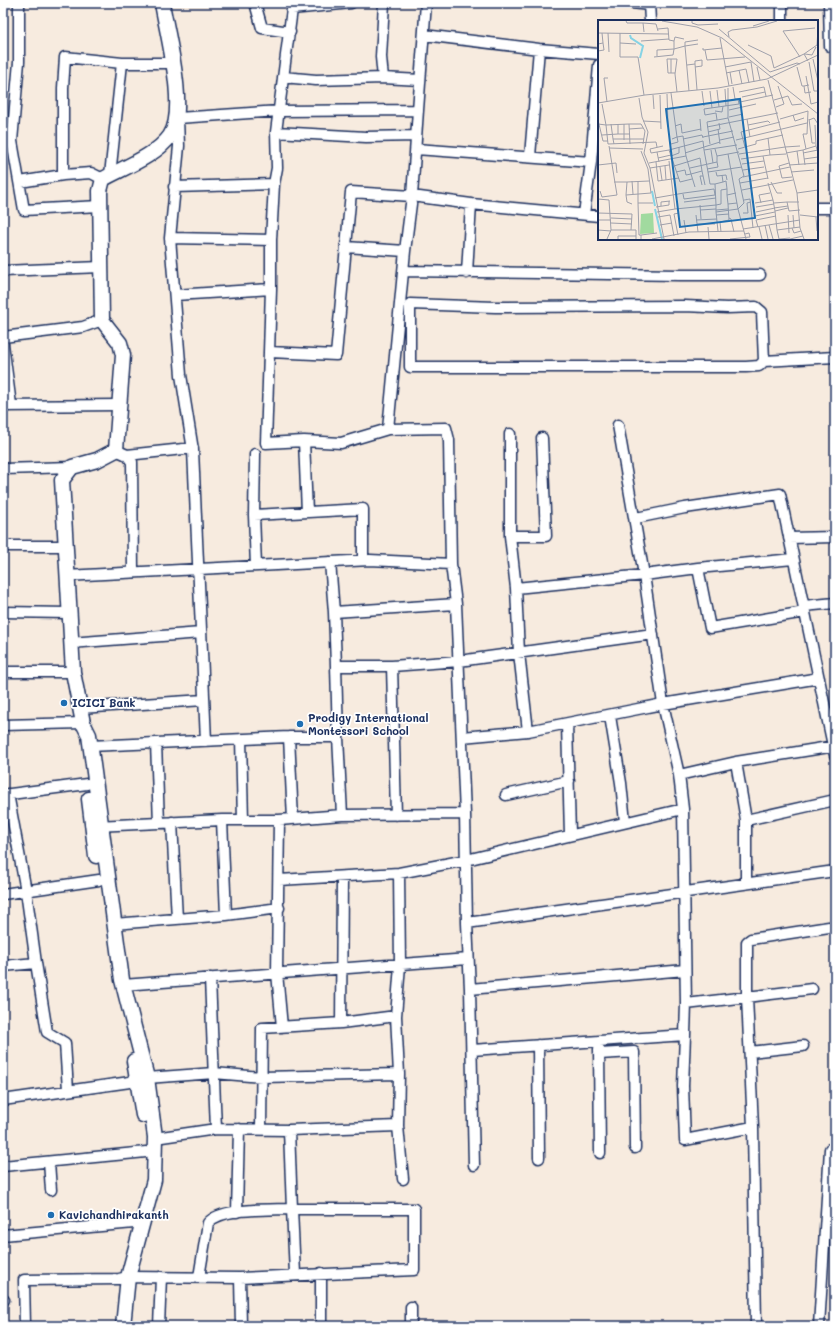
<svg xmlns="http://www.w3.org/2000/svg" width="838" height="1329" font-family="Mali,sans-serif">
  <rect width="100%" height="100%" fill="#f7ebdf"/>
  <filter id="ink" filterUnits="userSpaceOnUse"><feTurbulence type="fractalNoise" baseFrequency=".025" numOctaves="2"/><feDisplacementMap in="SourceGraphic" scale="8" xChannelSelector="R" yChannelSelector="G"/><feConvolveMatrix kernelMatrix="1 2 1 2 8 2 1 2 1" color-interpolation-filters="sRGB"/></filter>
  <g filter="url(#ink)">
    <g fill="none" stroke-linecap="round" stroke-linejoin="round">
      <defs>
        <path id="street" d="M19,3V62L12,141L24,210L100,206
          M255,3L262,28L290,32
          M632,3L649,5
          M649,3L650,21
          M829,3L830,46
          M782,21V3
          M424,35L539,49L599,54
          M283,77L316,80L383,78L420,80
          M383,78L381,57L384,3
          M418,110L412,196L471,204L599,216
          M276,132L366,137L416,136
          M416,149L591,162
          M530,156L539,49
          M63,175L91,173L103,179
          M110,175L122,63H173
          M20,182L63,175V88L65,57L122,63
          M174,187L274,184L277,168L276,132L292,9L351,3
          M817,208H835
          M584,214L591,162L599,65
          M170,238L271,240
          M346,247L405,251
          M3,271L101,267
          M404,271L680,275H760
          M467,273L471,204
          M271,289L269,352L336,355L351,192L412,196L405,251L388,429L341,443L304,441
          M175,295L271,289V240L274,184
          M410,304L495,307L685,306L727,308L756,307L762,312L764,361L759,366L746,367H410Z
          M3,337L83,327L102,320
          M3,344L11,405
          M269,352L266,443L304,441L307,512
          M764,361L835,357
          M3,406L119,405
          M618,425L644,575L698,568L710,628L805,612
          M388,429L446,428L449,440L451,564
          M510,434V536L516,588L644,575L663,704L679,775
          M116,450L127,455L132,462L133,572
          M255,454L254,515L363,509V560
          M127,455L193,448
          M3,469L72,467
          M254,515L256,566
          M636,518L685,508L780,494L835,755
          M510,536H546L542,438
          M789,538L835,537
          M3,546H65
          M330,562L334,612
          M698,568L793,559
          M66,576L370,560L451,564L456,604L465,814
          M516,588L519,653L528,731L663,704L819,678
          M804,606L835,603
          M3,612L68,613
          M70,643L201,633
          M336,666L334,612L456,604
          M392,666L396,815
          M3,672H73
          M80,708L204,700
          M610,716L621,783L625,822
          M567,724L570,834
          M3,725L83,723
          M289,737L293,819
          M338,737L336,666H392L459,661L653,634
          M462,737L528,731
          M241,739L243,820
          M206,741L193,450L181,375L170,238L179,146L178,118L279,111L418,110L426,3
          M156,743L159,823
          M90,746L289,737H338L342,815
          M736,762L746,820
          M3,795L87,784
          M506,795L569,781
          M222,820L226,915
          M279,820L277,973L282,1027
          M172,822L177,919
          M96,826L222,820H279L342,815L465,814L467,923L835,871
          M279,880L399,873L466,860L683,809
          M746,883V820L835,800
          M3,894L99,880
          M467,923L470,989L685,970
          M114,924L226,915L279,908
          M36,963L47,1032L65,1043L68,1090
          M3,966L36,963L26,891L8,794
          M210,978L216,1129
          M123,985L468,959
          M470,989L474,1165
          M812,989L747,997V942L751,939L829,927
          M341,1023L342,877
          M685,1035L686,1004
          M538,1045L539,1158
          M599,1049L600,1153
          M472,1050L685,1035L683,1086L685,1140L753,1127
          M750,1052L803,1046
          M599,1054L634,1052L635,1148
          M3,1100L137,1081L147,1078L214,1073L262,1077L399,1074
          M398,1126L403,1179
          M261,1129L262,1028L341,1023L396,1016
          M155,1138L216,1129L289,1130L398,1126L399,1074L396,1016L400,965L399,873
          M49,1162L51,1190
          M3,1166L146,1152
          M237,1212L239,1129
          M3,1235L134,1223
          M321,1273V1326
          M199,1277L208,1223C221,1207 271,1210 292,1209L295,1274
          M240,1278L241,1326
          M3,1300H4
          M25,1326L24,1280L119,1279L128,1277L240,1278L414,1270V1209H292L289,1130
          M159,1326L161,1277
          M411,1326V1307
          M756,1326L753,1127L747,997L686,1004L683,809L679,775L736,762L835,746
          M819,1326L830,1149"/>
        <path id="secondary" d="M89,799L96,856
          M134,1061L143,1115
          M123,1326L128,1277L154,1180L155,1137L147,1078L122,980L89,735L83,723L73,672L62,480L72,467L97,460L116,450L123,355L120,343L102,320L100,191L103,179C123,168 157,155 170,136C188,110 167,34 162,3"/>
      </defs>
      <use href="#street" stroke="#1b2f5e" stroke-width="13"/>
      <use href="#secondary" stroke="#1b2f5e" stroke-width="17"/>
      <use href="#street" stroke="#fff" stroke-width="10"/>
      <use href="#secondary" stroke="#fff" stroke-width="14"/>
    </g>
  </g>
  <g fill="#1f6fb2" stroke="#fff" stroke-width="1.5">
    <circle cx="64" cy="703" r="4"/>
    <circle cx="300" cy="724" r="4"/>
    <circle cx="51" cy="1215" r="4"/>
  </g>
  <g text-anchor="middle" stroke-width="3.5" stroke-linejoin="round" paint-order="stroke">
    <g font-size="11" font-weight="bold" fill="#1b2f5e" stroke="#fff" text-anchor="start">
      <text x="72" y="707">ICICI Bank</text>
      <text x="308" y="722">Prodigy International<tspan x="308" dy="13">Montessori School</tspan></text>
      <text x="59" y="1219">Kavichandhirakanth</text>
    </g>
  </g>
  <g transform="translate(598 20)">
    <rect width="220" height="220" fill="#f7ebdf"/>
    <path d="M55,193L56,213L42,214L43,194Z" fill="#a1da9f"/>
    <path fill="none" stroke="#86d3e5" stroke-width="2" d="M32,15L33,18L45,26L42,38M54,171L57,186M57,189L64,219"/>
    <path fill="none" stroke="#9fa0ab" stroke-width="1" d="M28,1L29,3H45L46,12M64,1L99,7L124,18L220,94M94,1V3L100,5L120,4M45,3L58,4L60,11M155,6L171,1M60,9L70,8L71,20L76,21V29L87,26L91,71M121,9L172,52L199,43L202,44M0,13L70,14M10,13L11,32M22,13V37H40L46,75M131,17L130,12L134,10L159,7L179,1M122,18L131,66M43,21L71,19M76,21L77,17L86,19M22,23L38,24M0,24L5,23L4,13M100,24L87,26V22L100,20M150,25L173,36L176,48L206,34M105,28V30L124,28M107,30L109,40L147,37M0,31L6,30L5,23M207,34L214,35L218,27M56,37L75,35L76,29L59,30V36M202,37L185,11L217,8M73,39V53M215,39L220,61M210,41L206,34L219,25L220,8M211,42L216,71H220M97,44V41L104,40V46L97,47M89,45L97,44L99,70M127,47L153,42L156,62M159,47L162,60M199,47L204,66H206M141,50L144,64M132,52L134,64M77,53H70L69,39H79L77,54M128,53L148,49L151,63M77,54L79,72M208,56L213,84L220,82M170,60L199,173L202,208L206,219M211,65L206,66L207,73L213,72M130,68V98L146,156L141,159L146,183L140,189L148,219M127,69L128,86M119,70L121,87M104,71L106,86M112,71L114,88M141,72L166,67L168,76M69,74L70,105M55,75L56,89M62,75L63,109M144,77L167,72M41,78L44,97L50,112L46,133L52,148L66,219M176,80L190,76L194,85L204,84M9,82L6,58H10M142,82L175,75M0,83L47,75L120,68L169,59L220,35M4,84L8,105L31,104M178,87L186,84L180,66M131,90L158,84M117,91L124,92L125,86M195,95L197,101L206,98M131,97L145,94M102,99L103,111M149,99L152,117M182,99L210,91L209,114H205L208,129L205,130L207,145M211,99L214,123H217M0,100L5,121H10M119,100L118,93L107,95L106,89L141,84L140,79H137L135,67M211,100L216,98L220,104M45,101L63,102M0,104L8,105L10,124L58,122L59,127M13,104L15,119M20,104V114H32M26,104V120M150,105L170,101L172,103M217,105L218,126M77,106L83,104L84,113L103,109M109,107L180,93M31,109L45,108M120,109L122,124M110,112L122,109L121,103M4,115L20,114M105,117L135,111M85,119L104,115L105,118M122,120L136,117M138,120L209,103M16,124L15,119H46M32,124L31,104H43L47,111L45,124M73,124L80,122L79,117L74,119M112,124L109,102L130,98M147,127L143,112L182,102M187,127L202,126M11,128L45,129M117,129L119,136L141,132M140,129L158,124V121L185,115M208,129L218,126L220,133M106,130L110,152L144,147M113,130L115,143M199,131L201,145M59,132L53,133L52,129L65,126M87,133L122,122M188,133L205,130M205,133L220,130M141,134L187,127M172,135L188,134M73,136L81,133V127M88,136L93,154L104,151L107,165M165,136L170,159M60,138L73,135M143,139L172,135L170,118M206,139L220,137M71,141L77,189L118,185V192M58,142L60,161L81,158M61,142L59,132L71,130M51,143L88,136L85,116L79,117L73,73M191,143L181,146L184,158L194,157M144,144L166,141M0,145L18,143L19,153M191,145L220,143M67,146L68,160M76,146L102,138L104,151M62,147L64,160M52,148L71,145M92,148L119,142V136M109,149L120,147L119,142M145,150L166,147M78,152L87,150L88,155L93,154L97,167M110,152L112,164H117M118,152L119,156L128,155L129,160M193,152L216,150M124,155L125,162L128,161L129,169M145,157L192,147M94,159L82,162L71,130L105,121L106,130L139,125M34,161L35,174M40,161V183H55M16,162H29L28,175L53,173L50,149L43,131M29,162L51,161M125,162L117,164L118,185L123,184V170L129,169V175M173,162L179,173H184M142,163L170,158M170,163L175,180M104,165L102,156H105M144,170L195,160M2,171L4,177L19,175L11,126M199,173L220,170M28,175L29,182L34,184M57,178L86,173L116,169L117,175L86,179L85,174M0,179L11,180L13,210L9,219M146,180L152,179L155,208M86,182L118,178M201,182H189L191,191L202,190M40,183L41,215H43M157,183L175,180L177,191M163,183L161,175L172,173M176,183L189,182M130,184L129,175L138,173M102,185L103,199M63,186V182L72,181M58,187L71,185V181M158,187L176,184M176,188L190,186M102,190L118,189M118,190L130,189M59,192L77,189M158,192L177,188M0,193L34,194L33,210M145,193H150L149,183L153,182M98,195L100,212M118,195L131,194M190,195L191,213M195,195L196,208M202,195L220,197M157,196L177,192M60,197L72,195L76,216M218,197L219,211M13,198L34,199M131,198L133,199L136,212M0,200H13M86,200L88,213M98,200L119,199M13,203L34,204M99,204H117M62,205L74,203M167,205L170,219M171,205L175,219M110,207L111,219M160,207L158,200L178,196M161,207L164,219M194,208L196,213L203,211M145,209L202,200M0,210L13,211M13,210H38V219M179,210L177,191L190,188M120,211L118,192L140,189L130,134M123,212L122,202L131,200L130,184L139,183M80,215L76,194L81,193M192,218L181,219L179,210L202,207M20,219V216H38M43,219V215L59,213M54,219L91,212L146,211M132,219L152,217L151,213L147,214M192,219L205,216"/>
    <path fill="#1f6fb2" fill-opacity="0.15" stroke="#1f6fb2" stroke-width="2" d="M142,79L157,198L82,207L68,89Z"/>
    <rect width="220" height="220" fill="none" stroke="#1b2f5e" stroke-width="2"/>
  </g>
  <rect width="838" height="1329" fill="none" stroke="#fff" stroke-width="16"/>
  <rect x="8" y="8" width="822" height="1313" fill="none" stroke="#1b2f5e" stroke-width="1.5" filter="url(#ink)"/>
</svg>
